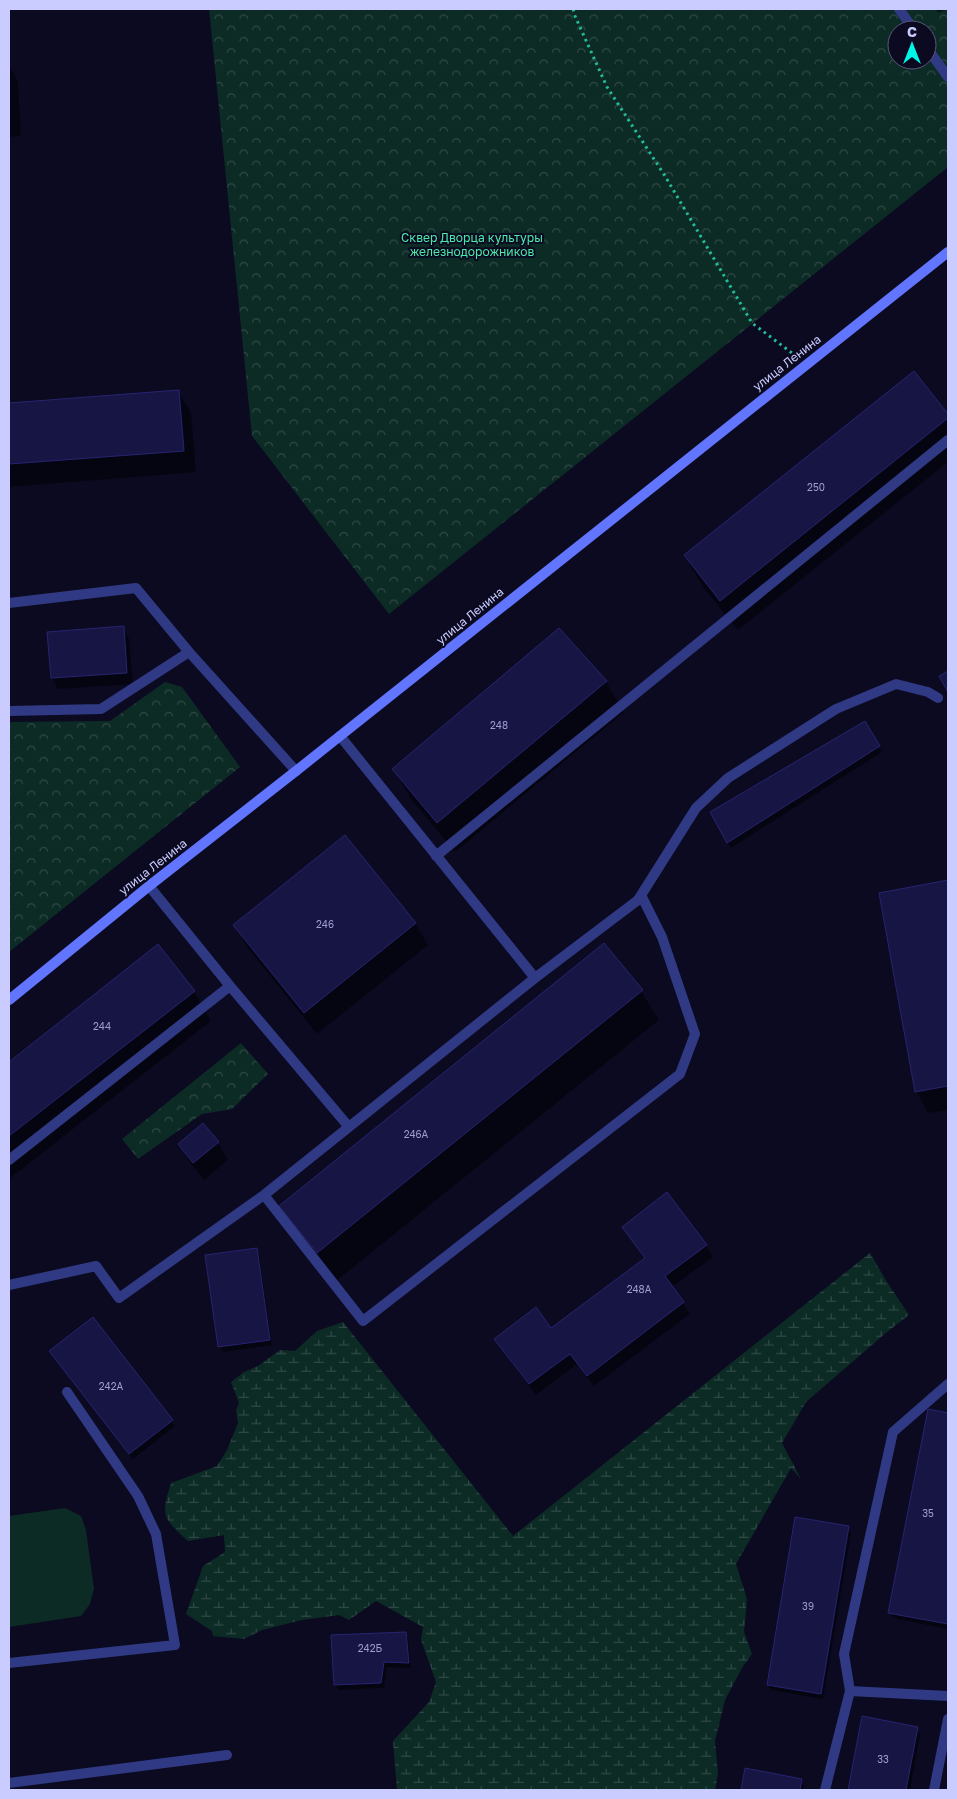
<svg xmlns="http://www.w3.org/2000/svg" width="957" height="1799" font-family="'Golos Text',sans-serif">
  <defs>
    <pattern id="forest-crowns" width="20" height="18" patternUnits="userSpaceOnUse" patternTransform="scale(1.25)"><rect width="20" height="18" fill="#0d2b25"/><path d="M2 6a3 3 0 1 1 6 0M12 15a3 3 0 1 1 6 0" fill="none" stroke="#2f4946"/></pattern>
    <pattern id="wetland-marsh" width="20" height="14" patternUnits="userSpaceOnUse" patternTransform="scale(1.25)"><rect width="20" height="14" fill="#0d2b25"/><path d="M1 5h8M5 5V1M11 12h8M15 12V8" fill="none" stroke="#2f4946"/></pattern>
  </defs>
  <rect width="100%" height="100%" fill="#0b0a20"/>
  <path fill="url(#forest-crowns)" fill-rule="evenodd" d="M209,9H948V167L389,614L252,436ZM897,30H927V60H897Z
    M165,682L182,687L240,767L9,952V722L110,721Z
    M241,1043L268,1074L232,1109L202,1114L138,1159L122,1139Z"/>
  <path fill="url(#wetland-marsh)" d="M870,1253L885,1279L909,1315L887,1332L806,1402L782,1443L801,1479L791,1468L736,1564L747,1599L744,1632L752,1654L742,1668L725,1700L715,1741L718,1774L715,1790H397L393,1741L429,1702L436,1682L421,1640L423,1627L376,1601L349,1620L339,1615L302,1620L262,1630L244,1639L213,1636L212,1631L186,1614L203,1566L225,1552L224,1535L188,1541C162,1518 161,1515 171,1483L217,1466L227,1450L238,1423L236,1410L239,1403L231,1382L244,1372L258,1366L280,1350L295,1351L317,1331L343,1322L513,1536Z"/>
  <path fill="#0d2b25" d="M65,1508L81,1516L86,1530L94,1589L90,1604L81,1616L9,1627V1516Z"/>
  <path fill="#0007" d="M936,9H948L938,13Z
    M9,66L18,82L21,136L9,137Z
    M913,373L948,416V462L738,630L702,586L685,556Z
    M178,391L191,413L196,472L9,487V405Z
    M123,627L129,639L133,684L58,689L52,678Z
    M559,630L606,682L624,712L455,852L411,799L394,770Z
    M864,722L882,752L731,848L712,813Z
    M948,882V1110L928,1113L916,1091L880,894Z
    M415,923L428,945L317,1034L247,947L235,925Z
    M158,946L194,992L211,1021L9,1179V1063Z
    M641,991L659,1020L335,1282L298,1236L281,1206Z
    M203,1125L218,1143L228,1160L204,1180L189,1161L179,1144Z
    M623,1227L706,1245L713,1257L672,1287L690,1314L594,1386L577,1364L536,1395L502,1350L496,1339L551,1329L645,1259Z
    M256,1249L259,1255L272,1345L223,1352L220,1347L207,1256Z
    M93,1319L175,1426L133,1459L54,1356Z
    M929,1411L948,1415V1629L893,1618L890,1612Z
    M848,1527L851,1533L823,1699L771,1690L768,1685Z
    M405,1633L408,1639L411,1668L387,1667L384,1688L339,1690L335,1684Z
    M863,1718L917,1728L920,1734L910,1790H849Z
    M746,1770L801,1781L804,1786V1790H742Z"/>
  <path fill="#171543" stroke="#272472" d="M914,371L948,414V418L720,601L684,555Z
    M179,390L184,451L9,464V403Z
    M124,626L127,673L51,678L47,632Z
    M559,628L607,681L437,823L392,769Z
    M948,671V692L939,676Z
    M865,721L880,746L727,843L710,812Z
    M345,835L416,923L304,1013L233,925Z
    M948,880V1086L915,1092L879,893Z
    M604,943L643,990L317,1253L279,1206Z
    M158,944L195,991L9,1136V1062Z
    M203,1123L219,1142L193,1163L178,1144Z
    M667,1192L707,1245L665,1276L684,1302L587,1376L570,1354L529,1384L494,1339L536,1307L551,1328L645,1258L622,1227Z
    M257,1248L270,1340L218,1347L205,1255Z
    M93,1317L173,1420L129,1454L49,1351Z
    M928,1409L948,1413V1624L888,1613Z
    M795,1517L849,1526L821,1694L767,1685Z
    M406,1632L409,1663L384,1662L381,1683L334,1685L331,1635Z
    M862,1716L918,1727L906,1790H848Z
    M745,1768L802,1779L800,1790H741Z"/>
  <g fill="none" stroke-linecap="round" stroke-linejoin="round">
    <path stroke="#21bc9b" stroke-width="3" stroke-dasharray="2.5 4" stroke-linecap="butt" d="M573,9L575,16L607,87L665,176L752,323L792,353"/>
    <path stroke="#303a84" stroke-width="10" d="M899,9L914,30
      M927,48L948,77
      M9,603L136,588L189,652L296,771
      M9,711L101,709L189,652
      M638,900L696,808L728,778L836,709L896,684L928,692L938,698
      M948,1384L893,1432L844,1654L850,1691L948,1696
      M9,1663L175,1645L156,1534L138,1496L67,1392
      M9,1783L227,1755
      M825,1790L850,1691
      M934,1790L948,1719"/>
    <path stroke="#303a84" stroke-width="10" d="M340,736L535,978L642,897L662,937L695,1034L680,1074L363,1321L264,1195L535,978
      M436,856L948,440
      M230,986L349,1127
      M9,1160L230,986L149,886
      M9,1285L96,1266L119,1298L264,1195"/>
    <path stroke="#6175ff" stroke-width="10" d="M9,1000L149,886L296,771L948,252"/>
  </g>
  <g text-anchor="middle" stroke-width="4" stroke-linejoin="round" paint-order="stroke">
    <g font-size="10" fill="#9d9ed0">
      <text x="816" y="491">250</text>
      <text x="499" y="729">248</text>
      <text x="325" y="928">246</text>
      <text x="102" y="1030">244</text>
      <text x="416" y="1138">246А</text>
      <text x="639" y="1293">248А</text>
      <text x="111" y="1390">242А</text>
      <text x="928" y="1517">35</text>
      <text x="808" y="1610">39</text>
      <text x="370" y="1652">242Б</text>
      <text x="883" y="1763">33</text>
    </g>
    <g font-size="12" fill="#4aebaa" stroke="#0b0a20">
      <text x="472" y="242">Сквер Дворца культуры<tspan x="472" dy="14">железнодорожников</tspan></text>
    </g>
    <g font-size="12" fill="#caccff" stroke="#0b0a20">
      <text transform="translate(787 363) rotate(-38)" y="4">улица Ленина</text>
      <text transform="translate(470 616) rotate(-39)" y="4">улица Ленина</text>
      <text transform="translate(153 867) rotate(-38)" y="4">улица Ленина</text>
    </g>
  </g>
  <rect width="957" height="1799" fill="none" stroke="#caccff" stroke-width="20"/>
  <g transform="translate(912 45)"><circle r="24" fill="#0b0a20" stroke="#575879"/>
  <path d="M0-4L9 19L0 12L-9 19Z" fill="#00f5e7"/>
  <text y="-8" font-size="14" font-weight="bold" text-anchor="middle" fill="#caccff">С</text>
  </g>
</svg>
